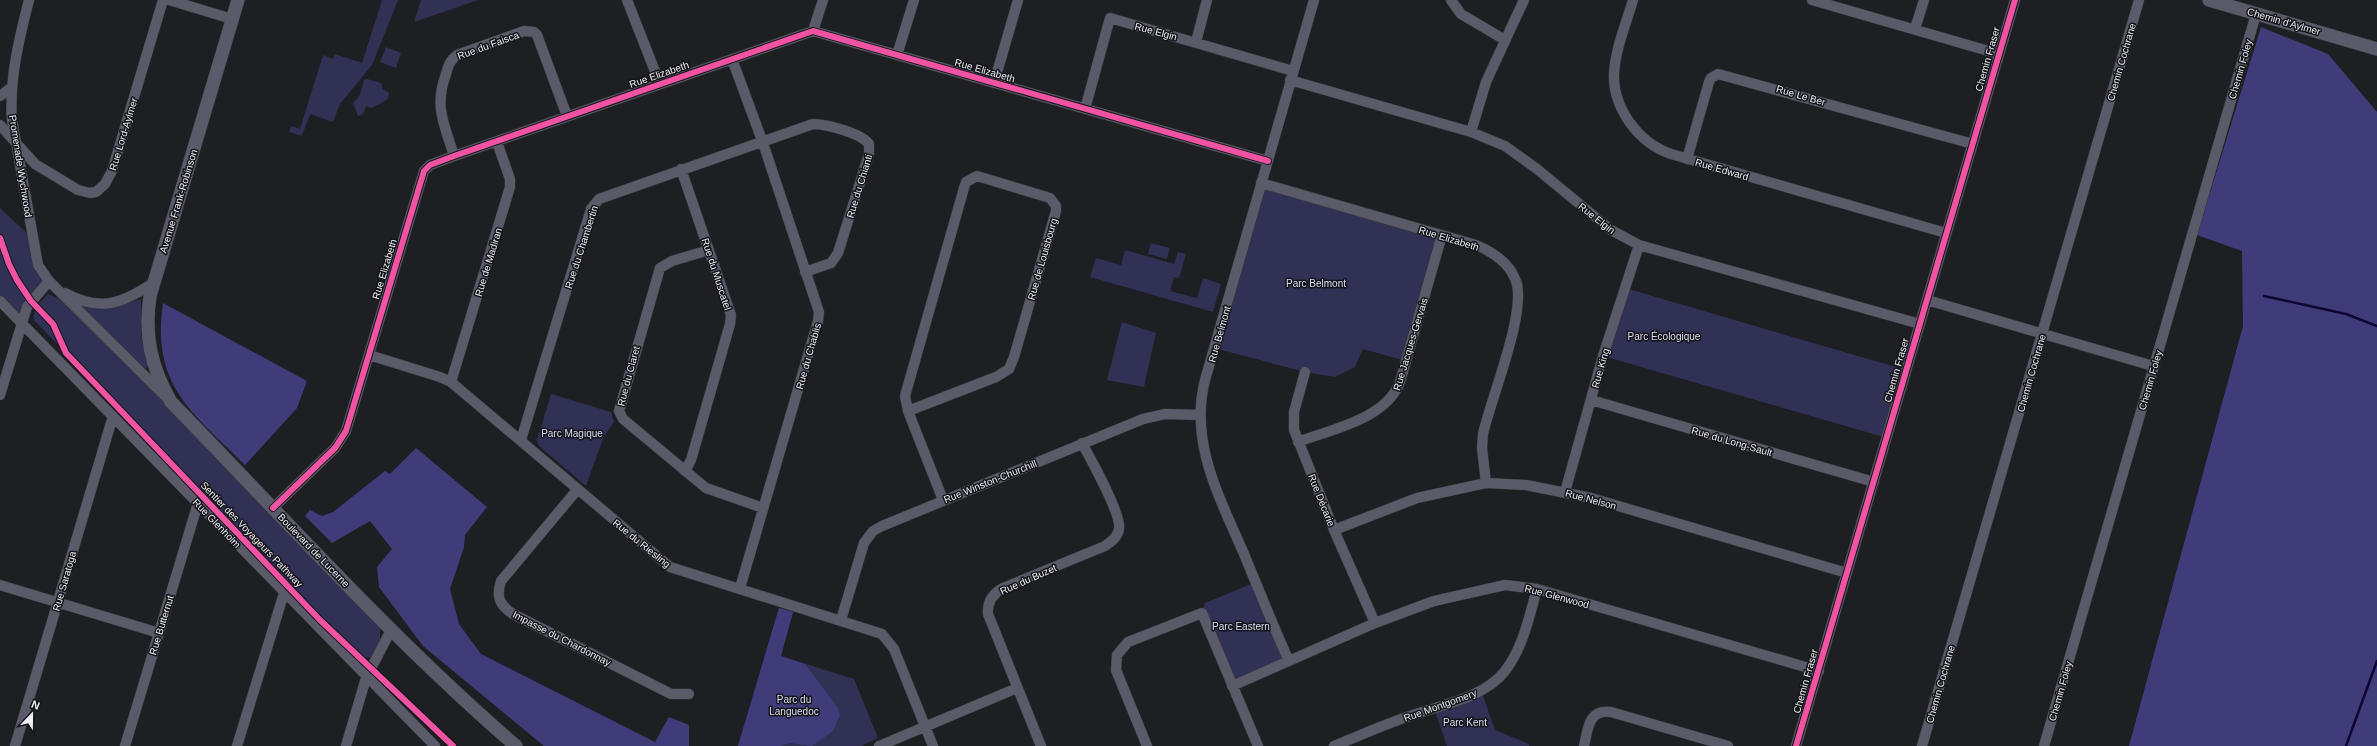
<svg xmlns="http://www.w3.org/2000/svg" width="2377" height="746" font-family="Helvetica,sans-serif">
  <rect width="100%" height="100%" fill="#1e1f23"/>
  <path fill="#313055" d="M382,0H398L372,65L340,104L333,122L310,114L302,136L289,132L291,126L300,129L323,55L333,59L335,54L362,63Z
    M421,0H478L414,22Z
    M386,47L401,53L396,68L380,62Z
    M367,79L381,83L383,89L389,93L388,99L372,108L366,106L363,114L358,116L353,103L360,95L364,80Z
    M1261,183L1442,235L1406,361L1363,349L1355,367L1335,377L1305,372L1214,348Z
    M0,208L32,238L49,281L22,324L0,301Z
    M1151,243L1170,248L1167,259L1148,254Z
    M1125,250L1174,264L1178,252L1186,254L1179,278L1174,277L1170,291L1197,298L1203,278L1221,284L1213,312L1090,277L1096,258L1121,265Z
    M1625,288L1906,370L1887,438L1603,356Z
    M48,294L58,298L163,394L380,624V640L371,657L362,658L33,319L36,306Z
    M141,299V335L148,367L144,370L82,308L90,304L116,307Z
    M1122,322L1156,333L1144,387L1107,380Z
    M551,394L611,412L614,422L604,436L586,486L539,446L537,440Z
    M1256,582L1289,661L1232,686L1202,613L1205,603Z
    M779,608L793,612L781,656L854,679L878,738L861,746H738Z
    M1481,690L1495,730L1529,744V746H1447L1434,708Z"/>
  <path fill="#403c7a" d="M2261,27L2328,54L2377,112V746H2129L2243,326L2242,251L2197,235Z
    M163,303L307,381L297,408L245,465C192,412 151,386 163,303Z
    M416,448L487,507L465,535L464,547L450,589L459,624L481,654L655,742L669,717L689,725V746H544L423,646L379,587L377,567L392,549L370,521L332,543L305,516L310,510L322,516L333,512L385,471L390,474Z
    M779,608L793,612L781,656L805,664L838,708L840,715L833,731L812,746L790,743L780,746H738Z"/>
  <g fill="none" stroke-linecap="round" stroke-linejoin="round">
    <path stroke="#0f0532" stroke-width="2.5" d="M2264,296L2346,314L2377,326
      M2346,746L2377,661"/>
    <defs>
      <path id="minor" d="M29,0C19,39 9,80 12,120L38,265L49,281L165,396
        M169,0L232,19
        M627,0L660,84
        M1451,0L1461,14L1505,40
        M1633,0C1626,24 1615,50 1614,74C1613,109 1639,143 1671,154L1946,233
        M1812,0L1999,54
        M1915,29L1924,0
        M813,31L823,0
        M1196,42L1207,0
        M897,55L914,0
        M732,59L763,143L819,312L818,321L740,588
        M1290,80L1471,132L1505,146L1537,169L1611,230L1639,245L1920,324
        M994,83L1018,0
        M0,96L12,87
        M1085,109L1110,18L1293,71
        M0,125L35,164L78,190L90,193L96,192L105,184L112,171L163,0
        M1471,132L1486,82L1524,0
        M454,156C444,123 434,107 446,74C448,66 450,60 457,55L524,31L534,32L537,35L567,116
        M1687,159L1709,82L1711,78L1718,74L1973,144
        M681,169L731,315L730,324L691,460L685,471
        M1261,183L1476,245C1493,252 1509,262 1516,281C1527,312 1491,398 1483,434L1482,448L1486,483
        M709,250L672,261L660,268L619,411L623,419L706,488L763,508
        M65,293C100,312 122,304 153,283
        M1927,300L2153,366
        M0,301L435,746
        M369,355L440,377L451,382L670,567L882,634L894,649L933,746
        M1305,372L1294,412V430L1334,530L1375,623
        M451,382L510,187V179L497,142
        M0,395L27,307L49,281
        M1591,400L1874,482
        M908,411L996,377L1009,369L1014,357L1056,211V206L1050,198L977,176L966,182L964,188L905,396L908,411L943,500
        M521,440L591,209L599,199L813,124C826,124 861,133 869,144V154L838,253L831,263L805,272
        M1298,442C1332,429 1386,419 1400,382L1442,235
        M577,490L501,581C496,596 499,605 513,614L671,694H689
        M1565,492L1603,356L1639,245
        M273,508L335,448L346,431L424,171L430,165L454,156L813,31L1268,161
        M1334,530L1417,498L1486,483L1526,485L1591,498L1847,573
        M0,585L159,633
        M841,620L864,543L873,531L882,526L1143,419L1165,414L1200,415
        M1289,661C1273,626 1259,590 1244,554C1220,498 1189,443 1205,380L1314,0
        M1232,686L1375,623L1434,601L1505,585L1537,589L1819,671
        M15,746L113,416
        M125,746L198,503
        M237,746L284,593
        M346,746L366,678L391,630
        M879,746L1017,688
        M1041,746L988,614C987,602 992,594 1003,588L1105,546C1111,542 1118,537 1119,529C1122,515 1090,458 1082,443
        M1147,746L1116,670L1117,655L1128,642L1202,613L1258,746
        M1334,746C1359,736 1385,724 1410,716C1441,705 1484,698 1505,671C1523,648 1529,617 1537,589
        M1584,746C1588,729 1588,709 1611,712L1728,746
        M1796,746L2015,0
        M1922,746L2139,0
        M2044,746L2256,14"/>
      <path id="major" d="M238,0L150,296C144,336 151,367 171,402C284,518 393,640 516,746
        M2209,0L2377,49"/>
    </defs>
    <use href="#minor" stroke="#38393b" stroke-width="11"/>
    <use href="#major" stroke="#38393b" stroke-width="14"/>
    <use href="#minor" stroke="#5a5a69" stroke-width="10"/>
    <use href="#major" stroke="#5a5a6a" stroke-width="13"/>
    <defs>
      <path id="cycleway" d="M0,238L9,264L17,280L31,301L53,324L66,353L320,620L453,746
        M273,508L335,448L346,431L424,171L430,165L454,156L813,31L1268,161
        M1796,746L2015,0"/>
    </defs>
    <use href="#cycleway" stroke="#14151b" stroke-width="8"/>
    <use href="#cycleway" stroke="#f153a3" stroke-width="6"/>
  </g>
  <g text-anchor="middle" stroke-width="3" stroke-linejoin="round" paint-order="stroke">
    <g font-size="10" fill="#ededf2" stroke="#14151b">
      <text transform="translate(2284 21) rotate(16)" y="4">Chemin d'Aylmer</text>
      <text transform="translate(1156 31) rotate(15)" y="4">Rue Elgin</text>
      <text transform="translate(488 45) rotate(-20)" y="4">Rue du Faisca</text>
      <text transform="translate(1987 59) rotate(-74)" y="4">Chemin Fraser</text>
      <text transform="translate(2121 62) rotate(-74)" y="4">Chemin Cochrane</text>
      <text transform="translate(2240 69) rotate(-74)" y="4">Chemin Foley</text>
      <text transform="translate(985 70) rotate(16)" y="4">Rue Elizabeth</text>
      <text transform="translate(659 74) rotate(-19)" y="4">Rue Elizabeth</text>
      <text transform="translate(1801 95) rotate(16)" y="4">Rue Le Ber</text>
      <text transform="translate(123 134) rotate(-73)" y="4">Rue Lord-Aylmer</text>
      <text transform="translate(21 166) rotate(81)" y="4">Promenade Wychwood</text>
      <text transform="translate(1722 169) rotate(16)" y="4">Rue Edward</text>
      <text transform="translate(859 186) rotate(-73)" y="4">Rue du Chianti</text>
      <text transform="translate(178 201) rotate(-73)" y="4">Avenue Frank-Robinson</text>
      <text transform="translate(1597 218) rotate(38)" y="4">Rue Elgin</text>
      <text transform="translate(1449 238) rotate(17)" y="4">Rue Elizabeth</text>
      <text transform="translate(581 247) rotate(-72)" y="4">Rue du Chambertin</text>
      <text transform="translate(1042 259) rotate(-74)" y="4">Rue de Louisbourg</text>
      <text transform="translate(488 262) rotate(-73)" y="4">Rue de Madiran</text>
      <text transform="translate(384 269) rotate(-73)" y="4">Rue Elizabeth</text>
      <text transform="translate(717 274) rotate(72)" y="4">Rue du Muscatel</text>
      <text transform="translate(1219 334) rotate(-74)" y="4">Rue Belmont</text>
      <text transform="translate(1410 344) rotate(-73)" y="4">Rue Jacques-Gervais</text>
      <text transform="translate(808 356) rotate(-74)" y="4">Rue du Chablis</text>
      <text transform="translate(1600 368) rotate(-74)" y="4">Rue King</text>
      <text transform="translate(1896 370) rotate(-74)" y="4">Chemin Fraser</text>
      <text transform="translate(2031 373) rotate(-74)" y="4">Chemin Cochrane</text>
      <text transform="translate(628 376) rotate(-75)" y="4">Rue du Claret</text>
      <text transform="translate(2150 380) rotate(-74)" y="4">Chemin Foley</text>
      <text transform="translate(1732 441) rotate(16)" y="4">Rue du Long-Sault</text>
      <text transform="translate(990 481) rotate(-22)" y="4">Rue Winston-Churchill</text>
      <text transform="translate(1591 499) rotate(15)" y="4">Rue Nelson</text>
      <text transform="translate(1322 500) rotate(68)" y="4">Rue Décarie</text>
      <text transform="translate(217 523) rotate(46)" y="4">Rue Glenholm</text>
      <text transform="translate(252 534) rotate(46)" y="4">Sentier des Voyageurs Pathway</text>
      <text transform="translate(642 543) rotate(39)" y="4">Rue du Riesling</text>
      <text transform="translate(314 550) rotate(46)" y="4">Boulevard de Lucerne</text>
      <text transform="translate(1028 579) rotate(-24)" y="4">Rue du Buzet</text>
      <text transform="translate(64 581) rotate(-74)" y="4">Rue Saratoga</text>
      <text transform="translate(1557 596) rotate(15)" y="4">Rue Glenwood</text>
      <text transform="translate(161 625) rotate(-73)" y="4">Rue Butternut</text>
      <text transform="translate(562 638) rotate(27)" y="4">Impasse du Chardonnay</text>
      <text transform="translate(1805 681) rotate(-74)" y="4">Chemin Fraser</text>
      <text transform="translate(1940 684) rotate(-74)" y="4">Chemin Cochrane</text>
      <text transform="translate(2060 691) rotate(-74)" y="4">Chemin Foley</text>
      <text transform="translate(1440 705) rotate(-20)" y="4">Rue Montgomery</text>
    </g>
    <g font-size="10" fill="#dcddf2" stroke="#14151b">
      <text x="1316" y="287">Parc Belmont</text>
      <text x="1664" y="340">Parc Écologique</text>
      <text x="572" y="437">Parc Magique</text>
      <text x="1241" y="630">Parc Eastern</text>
      <text x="794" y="703">Parc du<tspan x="794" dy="12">Languedoc</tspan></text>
      <text x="1465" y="726">Parc Kent</text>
    </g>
  </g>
  <g transform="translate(32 714) rotate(22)" stroke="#14151b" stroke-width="3" paint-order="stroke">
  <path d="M0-3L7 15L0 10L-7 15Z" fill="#ededf2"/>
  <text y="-6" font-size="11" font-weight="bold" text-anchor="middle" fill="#ededf2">N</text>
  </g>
</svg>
